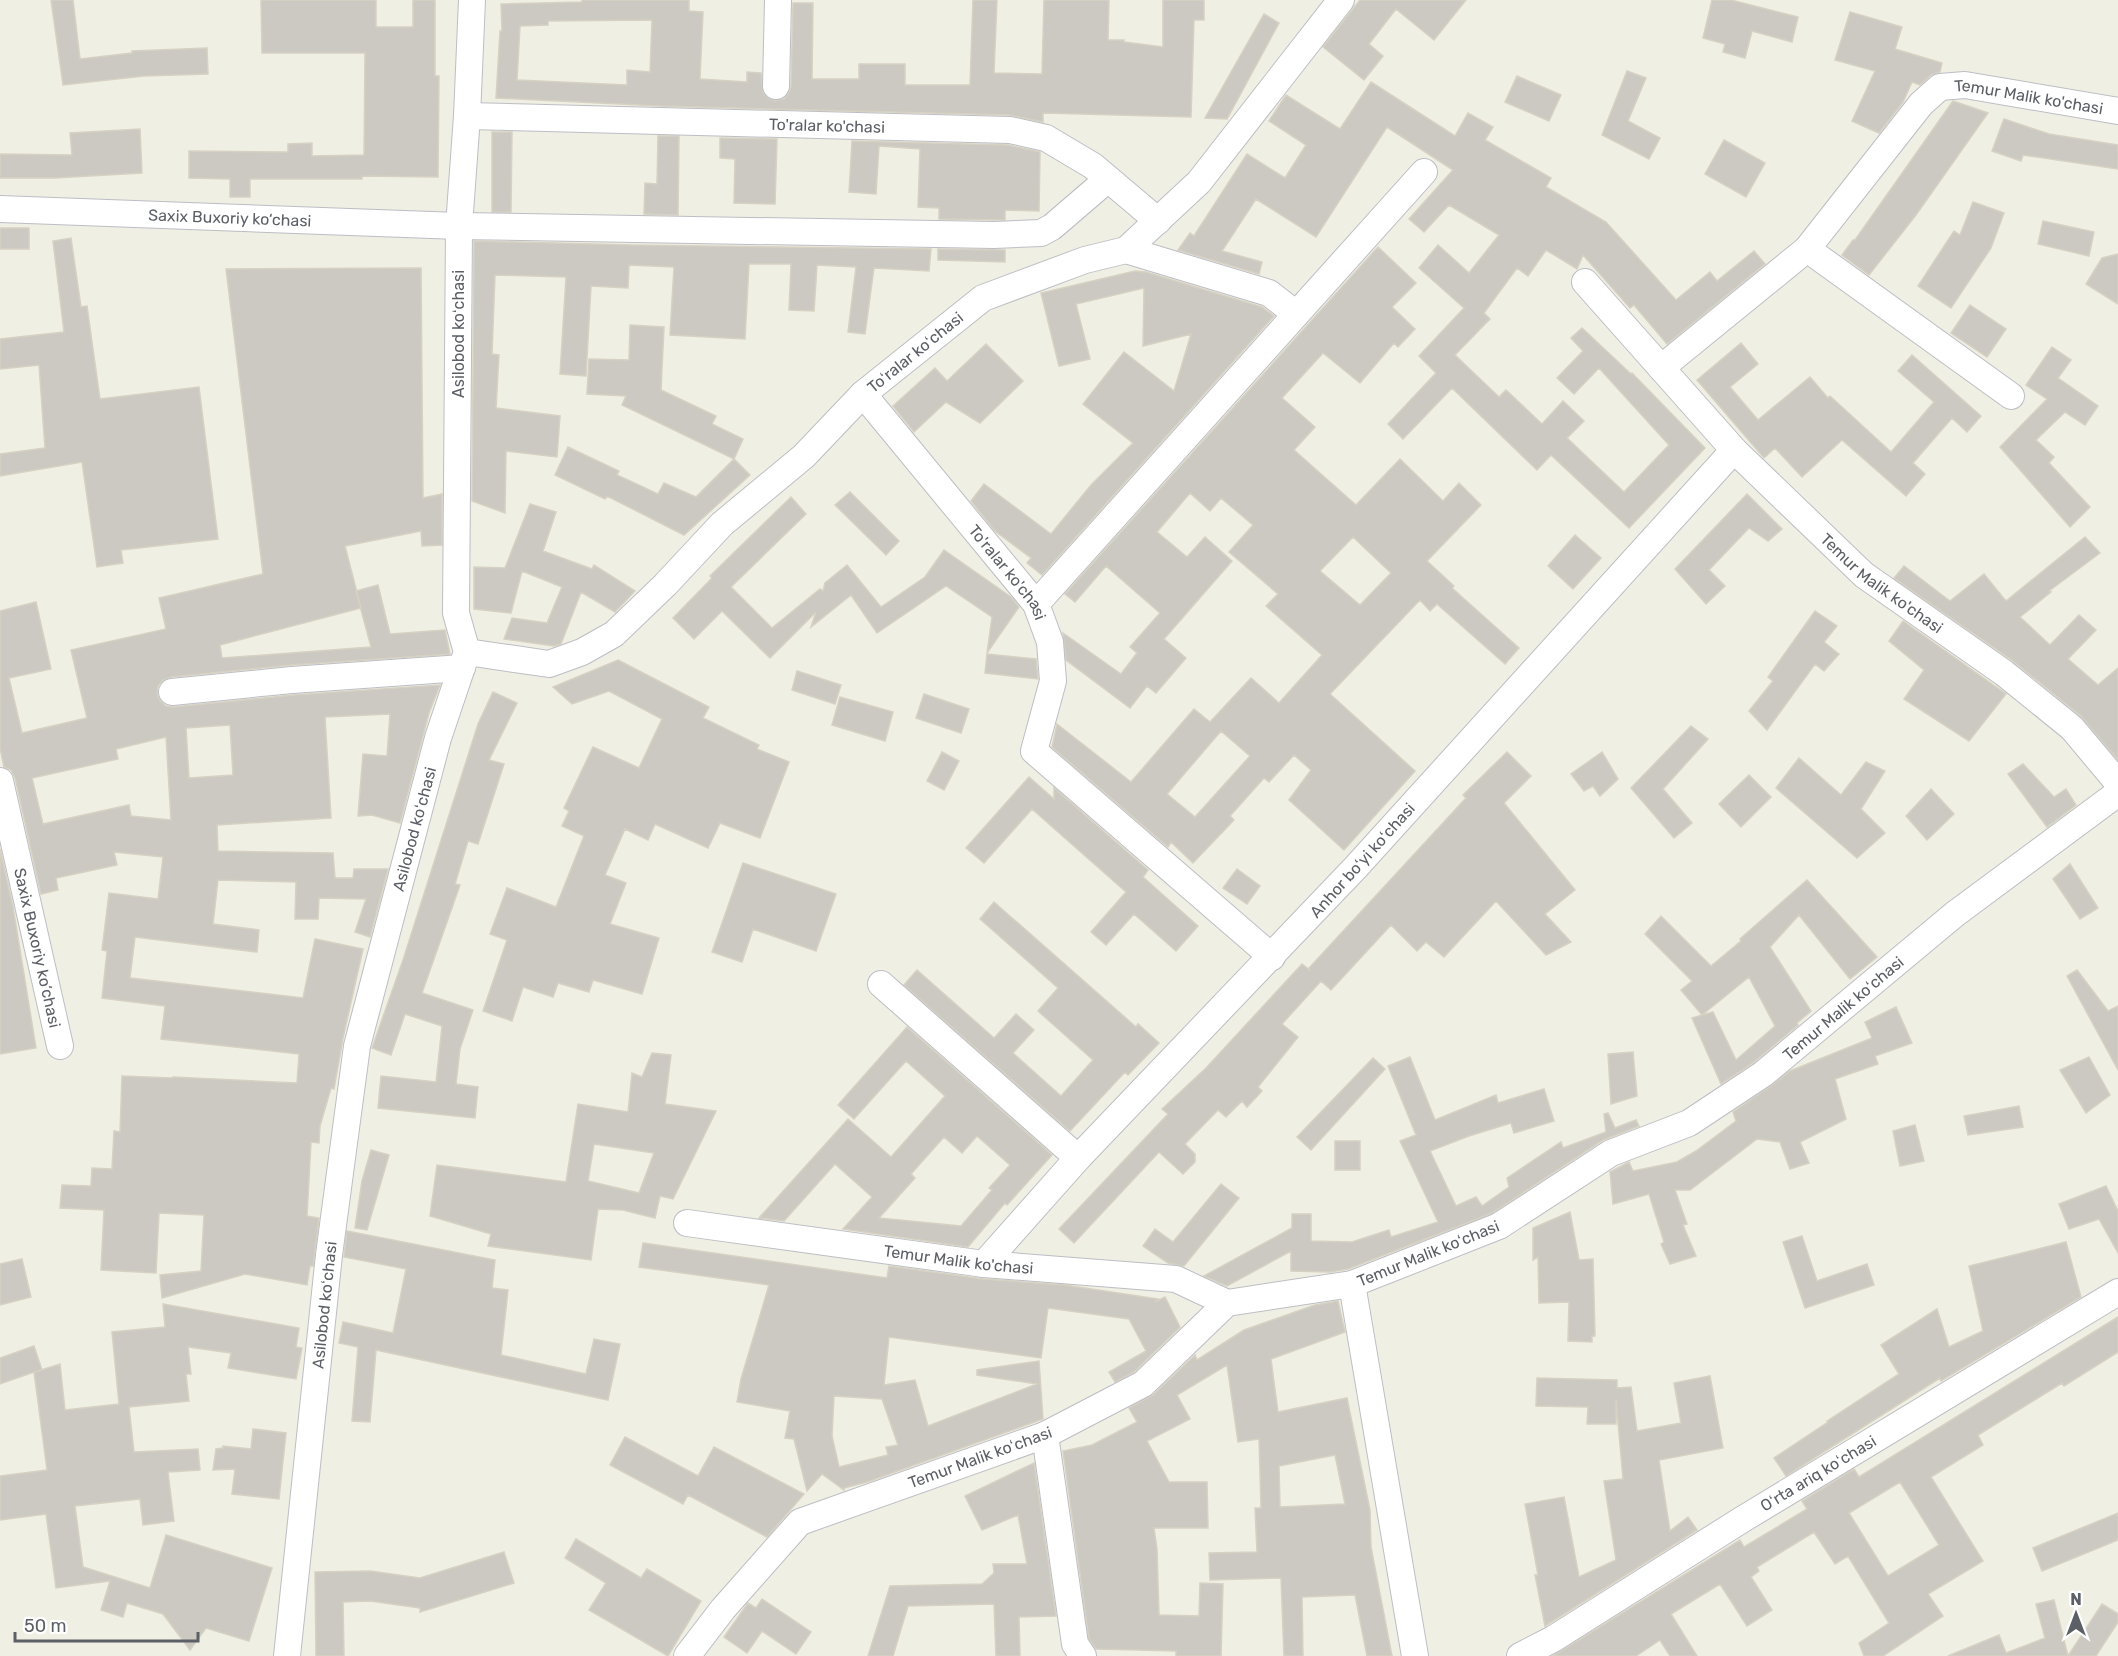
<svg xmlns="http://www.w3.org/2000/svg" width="2118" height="1656" font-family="Rubik,sans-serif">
  <rect width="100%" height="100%" fill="#f0efe4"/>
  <path fill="#cbc9c1" stroke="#d6d1c2" stroke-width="1.5" fill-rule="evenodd" d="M51,0H73L80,59L132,53V51L207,48L208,74L144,76L63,85Z
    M261,0H376V27H413V0H435V76H439L438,177L362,176V179H250V197H230V179L189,178V151L288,152V144L312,143V156L364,155L365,53H262Z
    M582,0H689V11L703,12L700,79L747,82V72L761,73L763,93L768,98L775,101L784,99L788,94L791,87L793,3H813L812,79H859V64H905V85H970L973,0H997L994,73L1042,74L1044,0H1109L1108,40H1124V42L1163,47V0H1204V20H1194L1191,117L1043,113V122L1010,115L659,106L496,98L500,31H502L501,4L582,2ZM652,20L650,72L627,70V85L517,80L520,26L548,25V21Z
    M1360,0H1466L1434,40L1396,9L1369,44L1383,56L1364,80L1323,47Z
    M1712,0H1731L1798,17L1792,42L1752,31L1745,58L1723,52L1725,44L1703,38Z
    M1850,12L1902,27L1895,49L1942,63L1940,72L1931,75L1920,85L1912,82L1903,102L1879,133L1852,121L1875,71L1835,60Z
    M1264,14L1279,23L1227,119L1205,118Z
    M1627,71L1646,78L1628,121L1660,138L1649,159L1602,135Z
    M1517,76L1561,95L1549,121L1505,102Z
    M1371,82L1455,136L1468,113L1493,127L1485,140L1551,178L1546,187L1606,222L1676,300L1710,272L1717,281L1754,251L1765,264L1667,344L1634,305L1630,308L1583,255L1577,269L1546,250L1528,276L1517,268L1484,313L1490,319L1455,355L1499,397L1506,390L1542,424L1563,401L1584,421L1567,438L1624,492L1669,445L1599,368L1574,394L1557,378L1583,351L1571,338L1582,328L1631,374L1632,373L1705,448L1629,528L1551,455L1537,470L1452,388L1403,439L1388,424L1436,373L1419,356L1464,308L1419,268L1438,245L1469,273L1499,235L1449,205L1424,232L1409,219L1453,170L1387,127L1316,237L1256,199L1222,251L1262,262L1259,274L1178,250L1190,233L1194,236L1247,154L1285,178L1306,145L1269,121L1286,95L1340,129Z
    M1953,101L1988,113L1916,215L1869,275L1842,255L1853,240H1855Z
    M2004,119L2049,134L2118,145V169L2023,155L2021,161L1992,151Z
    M140,129L142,173L54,178H0V154L72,155L70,133Z
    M492,132H512L511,212H492Z
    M658,136H679L678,215L644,214L645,183L657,184Z
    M720,138L777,139L775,204L734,203L735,159L720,158Z
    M1724,140L1765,163L1746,197L1705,174Z
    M852,141L1008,145L1040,152L1039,211L1005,210V220L939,219V208L918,207L920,149L879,146L876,194L849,192Z
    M1973,202L2004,213L1991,248L1951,308L1918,286L1954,231L1960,235Z
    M2043,221L2094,232L2089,256L2038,244Z
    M0,228H29V249H0Z
    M71,238L81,307L87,306L100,399L199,387L218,539L121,550L123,563L97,567L82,462L0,476V454L45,448L39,365L0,369V339L64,332L53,241Z
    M474,241L632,245L931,249L929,271L874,268L865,334L848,332L856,267L817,265L814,311L789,310L791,264H749L745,339L670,335L674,267L629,265L628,288L591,286L586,376L560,374L566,277L495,275L492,354L499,355L496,408L560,416L557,457L506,451L505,513L472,501Z
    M1378,247L1416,283L1392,307L1415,329L1398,347L1394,343L1360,383L1323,353L1282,398L1315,427L1294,450L1356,505L1400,459L1443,501L1459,483L1481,505L1427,561L1454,586L1452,588L1519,648L1505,664L1437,604L1430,611L1420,600L1330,694L1415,771L1344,850L1289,800L1311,770L1294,755L1269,782L1264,778L1230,816L1234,820L1193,863L1171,842L1168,847L1052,747L1057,724L1131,782L1194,709L1210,722L1251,678L1279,703L1322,655L1266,606L1278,594L1229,552L1253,525L1221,498L1210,511L1190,493L1157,532L1187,557L1205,537L1232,561L1164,639L1186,658L1156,693L1147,686L1130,708L1066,660L1063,633L1121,674L1137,653L1130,647L1160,613L1106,566L1075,602L1065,594ZM1353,537L1391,573L1360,605L1320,571ZM1221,731L1250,756L1195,817L1167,794Z
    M938,249L1005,250V262L938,260Z
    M2118,254V304L2086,284L2102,258Z
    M421,268L423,498L442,494V545L422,546L421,531L345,546L361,608L220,645L222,658L371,647L356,591L378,585L390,634L445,630L450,654L291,665L171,677L163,680L158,686L157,694L160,701L166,706L173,707L293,695L440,685L429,713L400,823L372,815L358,816L363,754L387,756L390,714L325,717L331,818L217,825L218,851L333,853L335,878H353L354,869H388L370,937L355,932L366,899L319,898L318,919H295L296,882L218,880L213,924L259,930L257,952L135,937L130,978L303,998L315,939L363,949L343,1038L334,1089L331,1088L320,1126L319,1143L311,1142L307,1216L319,1218L313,1266H310L307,1285L245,1274L162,1298L160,1275L201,1271L204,1215L159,1213L156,1273L101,1270L104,1210L60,1208L62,1185L91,1186L92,1168L112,1169L114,1131L120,1132L122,1076L172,1078L173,1077L297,1083L299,1054L161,1039L165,1006L102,998L107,951L102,950L109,893L158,899L163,857L114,852L117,865L56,878L58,890L41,894L15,778L11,770L4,767L0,748V611L36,602L51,669L9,678L22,733L87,718L71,650L166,629L159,598L263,574L226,269ZM230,725L233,775L189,778L186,728ZM166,737L171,820L131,816L129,805L43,824L32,778L118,759L116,749Z
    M1135,271L1146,272L1262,307L1274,316L1042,575L1027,563L1031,558L995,531L971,501L984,484L1051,534L1091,485L1133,443L1083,404L1124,352L1174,391L1191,334L1143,346L1144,288L1076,304L1090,359L1059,366L1041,293Z
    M1970,305L2006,329L1987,357L1951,333Z
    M630,325L664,327L661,390L716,416L712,424L743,439L734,459L622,405L626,396L587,394L589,359L629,360Z
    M1741,343L1758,364L1730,387L1758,420L1810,377L1828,398L1830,396L1891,452L1934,402L1898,371L1912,355L1981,416L1967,432L1952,418L1913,463L1925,474L1906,496L1842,440L1802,477L1775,448L1764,458L1697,380Z
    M986,344L1023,381L980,423L946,402L914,432L893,406L935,368L947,381Z
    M2052,347L2071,360L2058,378L2098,406L2085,425L2065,412L2036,440L2054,457L2049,463L2090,507L2070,527L2000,447L2047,399L2026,385Z
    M568,447L619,471L617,475L658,494L664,483L696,497L734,459L750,475L684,535L607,496L605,499L555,475Z
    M850,492L899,541L886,555L835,505Z
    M1747,494L1782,529L1768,541L1749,528L1709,570L1725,586L1706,604L1675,569Z
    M791,497L806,514L731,587L772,628L820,589L823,591L825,583L847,565L881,607L925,577L944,550L1011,597L1019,607L987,653L992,617L946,586L877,633L851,595L811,627L816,612L770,658L722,611L694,639L673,618L712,578L710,576Z
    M530,504L556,512L543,551L592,569L594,565L635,591L615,612L581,592L561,644L554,646L504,639L512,618L547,623L562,587L522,571L511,613L474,609V567L505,568Z
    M1575,535L1601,558L1573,589L1548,566Z
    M2085,537L2100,553L2049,591L2051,592L2020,617L2050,645L2079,615L2096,630L2068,659L2098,685L2118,668V760L2081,716L2013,661L1894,578L1904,566L1950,601L1984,574L2006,601Z
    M1815,611L1837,626L1824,642L1839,654L1824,671L1815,664L1767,730L1749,711L1773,681L1768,677Z
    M1903,621L2006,694L1969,741L1904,699L1924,670L1889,641Z
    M987,654L1036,659L1038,679L985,673Z
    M618,660L709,707L703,718L759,745L757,749L789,762L760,838L720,823L708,848L655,824L648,840L625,829L605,875L626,883L610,924L659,938L642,994L593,980L589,992L558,983L553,997L523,987L512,1021L483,1011L507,940L490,934L507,888L556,907L584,836L562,826L569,811L564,808L593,747L639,768L662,719L609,691L572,704L553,687Z
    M797,671L841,685L835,704L792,690Z
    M493,692L517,703L489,760L504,764L478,844L468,841L455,884L460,885L422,993L473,1010L460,1049L456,1084L478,1087L475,1118L378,1108L381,1076L436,1082L442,1026L405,1014L391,1055L372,1048L403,960L478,724Z
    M924,694L969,709L961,733L916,718Z
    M840,697L893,712L885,741L832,725Z
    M1691,726L1708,739L1663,789L1692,823L1674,838L1631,788Z
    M942,752L959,761L944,790L927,781Z
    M1507,752L1531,776L1504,803L1575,890L1545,914L1571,942L1546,955L1496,901L1444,957L1426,942L1417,951L1391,925L1331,990L1321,981L1282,1024L1298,1037L1258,1087L1262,1091L1247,1107L1242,1101L1226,1117L1218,1110L1185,1144L1195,1154V1162L1183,1174L1159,1152L1074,1243L1059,1229L1168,1114L1162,1109L1206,1068L1302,964L1311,971L1308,969L1466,798L1463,795Z
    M1602,752L1618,779L1600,796L1593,786L1584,791L1571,774Z
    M1799,758L1841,795L1866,762L1885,771L1861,809L1885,833L1857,858L1776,788Z
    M2023,764L2054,797L2066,789L2076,805L2047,827L2008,774Z
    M1749,775L1771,797L1741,827L1719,804Z
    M1029,777L1054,799V788L1148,870L1143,877L1198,926L1176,951L1134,914L1106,945L1091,932L1126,892L1032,809L984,863L966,848Z
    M1931,789L1954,814L1927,840L1906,816Z
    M0,849L13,907L36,1048L0,1054Z
    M743,863L836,894L816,951L753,929L742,962L712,952Z
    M2070,864L2098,908L2080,919L2053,879Z
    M1237,869L1260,886L1247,904L1223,888Z
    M1807,880L1877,957L1850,979L1799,915L1770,947L1811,1011L1797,1023L1798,1025L1754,1062L1721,1084L1692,1018L1713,1012L1736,1060L1775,1026L1749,977L1702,1015L1681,990L1692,981L1645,934L1661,916L1711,966L1741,941L1740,939Z
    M994,902L1136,1027L1138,1024L1159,1043L1128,1075L1125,1072L1070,1131L904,985L917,970L994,1038L1016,1014L1034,1030L1013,1053L1061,1096L1093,1060L1038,1011L1058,988L980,919Z
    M2077,970L2108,1011L2118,1006V1070L2067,976Z
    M1896,1007L1912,1043L1875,1056L1878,1064L1835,1079L1846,1119L1800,1142L1809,1163L1790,1169L1780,1142L1757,1139L1690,1190H1675L1687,1224L1683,1225L1696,1256L1670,1264L1661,1244L1664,1242L1649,1194L1613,1204L1610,1172L1629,1162L1633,1171L1677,1162L1696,1151L1736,1121L1733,1112L1771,1086L1790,1071L1872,1038L1865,1022Z
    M907,1027L1052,1155L1007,1205L1005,1203L968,1247L843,1229L872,1197L835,1164L784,1221L759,1218L848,1119L891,1157L945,1096L906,1061L854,1119L838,1105ZM977,1136L1010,1165L989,1188L992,1190L961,1226L879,1218L915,1178L911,1174L944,1137L962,1153Z
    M1633,1052L1637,1096L1611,1104L1608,1054Z
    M652,1053L671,1055L665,1104L716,1111L673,1199L660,1196L655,1218L623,1210L598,1209L591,1260L488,1246L491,1234L430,1216L437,1165L566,1182L578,1104L628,1112L632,1073L642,1077ZM594,1144L654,1153L639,1193L588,1181Z
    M1410,1057L1435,1120L1496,1095L1498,1103L1544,1089L1554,1121L1514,1133L1511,1123L1469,1136L1430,1151L1456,1206L1476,1197L1482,1206L1509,1187L1507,1178L1561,1142L1563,1148L1606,1132L1604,1114L1608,1113L1615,1128L1636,1120L1639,1126L1603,1140L1492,1213L1348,1269L1330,1272L1291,1271V1251L1227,1286L1204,1276L1292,1228V1214H1311V1241L1352,1242L1389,1230L1391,1237L1438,1222L1400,1141L1416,1135L1388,1066Z
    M2089,1057L2110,1095L2086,1113L2060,1070Z
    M1373,1058L1385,1069L1311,1150L1297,1137Z
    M2019,1106L2023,1127L1968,1135L1964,1116Z
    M1915,1125L1924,1161L1900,1166L1893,1131Z
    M1335,1141H1360V1170H1335Z
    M371,1150L389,1155L367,1230L355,1228L362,1181Z
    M1221,1184L1239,1198L1184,1266L1168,1263L1143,1246L1155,1229L1173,1242Z
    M2106,1186L2118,1211V1253L2099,1219L2069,1229L2059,1204Z
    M1570,1212L1579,1260L1593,1259L1595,1336H1592V1342L1568,1341L1569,1302L1539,1303L1538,1257L1533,1260V1228Z
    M347,1231L495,1260L492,1288L508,1290L501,1355L586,1374L594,1339L620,1344L608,1400L376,1350L370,1422L352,1421L358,1347L339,1343L343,1322L393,1333L406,1269L344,1257Z
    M1802,1236L1817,1281L1867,1264L1874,1285L1805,1308L1783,1242Z
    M2066,1242L2081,1297L1941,1381L1940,1378L1786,1476L1774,1458L1828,1422L1827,1421L1899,1374L1881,1345L1937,1309L1949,1347L1983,1331L1969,1266Z
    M643,1243L887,1278L889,1266L983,1279L1065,1285L1158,1299L1155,1302L1165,1297L1180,1327L1134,1372L1115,1382L1109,1372L1146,1351L1129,1319L1048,1308L1041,1358L889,1337L884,1385L915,1380L928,1426L1037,1384L977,1375V1370L1039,1361L1043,1419L867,1482L844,1488V1490L822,1474L807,1491L794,1439L785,1438L790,1411L737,1402L741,1379L769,1285L639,1267ZM834,1396L882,1399L898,1445L886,1447L888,1455L839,1467L832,1436Z
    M22,1259L31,1297L0,1305V1264Z
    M1338,1301L1345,1332L1271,1359L1278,1412L1347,1398L1370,1510L1371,1547L1392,1656H1367L1355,1595L1302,1597L1303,1656H1284L1281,1578L1210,1580L1209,1553L1257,1552L1255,1508H1261L1259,1439L1238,1442L1227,1365L1177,1395L1190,1419L1147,1441L1169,1482H1207L1208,1528H1154L1157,1549L1159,1615L1199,1616L1200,1583L1223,1584L1221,1656H1176V1651L1096,1649L1089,1639L1063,1451L1092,1445L1137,1422L1129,1408L1153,1395L1195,1355L1197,1360L1244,1330L1315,1305ZM1335,1455L1345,1504L1280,1507L1279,1466Z
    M163,1304L299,1328L296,1347L302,1348L296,1379L228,1368L231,1353L188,1347L191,1374H186L189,1401L129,1407L134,1452L198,1449L200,1470L168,1472L174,1521L143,1525L140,1499L75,1506L83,1567L150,1588L166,1535L272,1568L249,1641L206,1628L190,1650L163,1614L127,1603L123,1617L101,1610L110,1581L56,1588L46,1514L0,1520V1476L47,1470L34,1372L0,1384V1358L34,1346L42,1370L35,1372L60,1364L65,1410L119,1404L112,1332L165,1327Z
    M2118,1317V1352L2064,1386L2062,1383L1978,1435L1983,1445L1931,1477L1983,1561L1928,1594L1943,1616L1883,1656H1864L1859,1643L1889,1623L1848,1556L1835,1564L1814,1532L1757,1567L1759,1571L1751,1577L1772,1610L1747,1626L1720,1584L1671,1614L1697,1656H1670L1660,1640L1636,1656H1553L1740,1540L1744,1547L1807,1509L1802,1501L1854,1469L1859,1477ZM1900,1482L1939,1545L1888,1576L1849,1513Z
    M1710,1376L1723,1448L1659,1460L1670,1531L1688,1517L1697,1530L1545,1626L1535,1575H1538L1525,1504L1564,1497L1579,1577L1616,1560L1604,1481L1623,1479L1616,1400V1424H1587L1588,1407L1536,1406L1537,1378L1617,1380V1388L1631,1387L1637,1431L1681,1423L1674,1383Z
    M253,1429L286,1433L279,1499L232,1494L235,1469L213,1470L216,1449L223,1448V1446L251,1449Z
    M625,1437L698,1476L714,1447L804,1494L767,1537L688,1495L683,1504L610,1465Z
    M1034,1463L1056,1616L1019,1617L1020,1656H996L994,1604L908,1606L893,1656H868L890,1586L982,1584L994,1573L993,1564H1027L1018,1515L982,1530L965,1496Z
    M2118,1513V1540L2042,1571L2033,1548Z
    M576,1539L641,1578L647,1569L701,1601L668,1656L589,1610L606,1583L565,1558Z
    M504,1552L514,1583L420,1612V1608L370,1601L343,1602L344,1656H316L315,1572L370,1571L420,1578Z
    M762,1599L811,1632L796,1654L762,1631L747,1653L724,1637L748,1603L756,1608Z
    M2054,1600L2068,1656H1948L1999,1635L2006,1653L2045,1638L2036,1604Z
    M2102,1604L2118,1614V1622L2096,1656H2068Z"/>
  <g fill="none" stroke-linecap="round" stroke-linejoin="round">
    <defs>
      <g id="minor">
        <path d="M776,86L778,0"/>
        <path id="s1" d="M467,116L1010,130L1046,138L1093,166L1158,221"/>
        <path id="s2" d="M0,209L459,226L994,235L1041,233L1052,227L1108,179"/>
        <path d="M1807,249L2011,396"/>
        <path d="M1126,250L1269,293L1296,314"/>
        <path id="s3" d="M1585,282L1734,450L1864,575L2004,673L2072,728L2118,783"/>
        <path id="s4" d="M1661,368L1807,249L1921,104L1940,87L1965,85L2118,111"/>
        <path id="s5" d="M863,394L1036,604L1050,642L1053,681L1034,751L1272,957"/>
        <path d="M1036,604L1424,172"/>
        <path d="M467,652L549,664L582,652L614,634L665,585L722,524L804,456L863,394L983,298L1085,260L1126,250L1199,182L1341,0"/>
        <path d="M172,692L292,680L462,668"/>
        <path id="s6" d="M0,781L60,1046"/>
        <path d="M881,984L1078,1158"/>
        <path id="s7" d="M687,1223L984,1264L1176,1279L1227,1303"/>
        <path d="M984,1264L1078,1158L1356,867L1734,450"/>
        <path d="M1352,1284L1415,1656"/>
        <path d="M1045,1435L1075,1644L1083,1656"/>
        <path d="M287,1656L329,1255L357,1046L438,738L467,652L456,613L459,226L467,116L472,0"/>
        <path d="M687,1656L723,1609L800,1522L1045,1435L1143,1384L1227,1303L1352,1284L1499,1226L1611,1153L1689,1123L1763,1074L1955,914L2118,793"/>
        <path d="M1520,1656L1553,1639L1743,1519L2118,1292"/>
      </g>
    </defs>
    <use href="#minor" stroke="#bcbec4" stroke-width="28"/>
    <use href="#minor" stroke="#fff" stroke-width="26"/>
  </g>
  <g text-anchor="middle" stroke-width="4.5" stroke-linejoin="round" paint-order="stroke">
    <g font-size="16" fill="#5c6066" stroke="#fff">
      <text dy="6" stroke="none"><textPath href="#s4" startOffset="488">Temur Malik ko'chasi</textPath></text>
      <text dy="6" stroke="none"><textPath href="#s1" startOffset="360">To'ralar ko'chasi</textPath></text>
      <text dy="6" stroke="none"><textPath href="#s2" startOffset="230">Saxix Buxoriy ko‘chasi</textPath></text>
      <text transform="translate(458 334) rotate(-90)" y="6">Asilobod koʻchasi</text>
      <text transform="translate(915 352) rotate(-39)" y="6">Toʻralar koʻchasi</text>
      <text dy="6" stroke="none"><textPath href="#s5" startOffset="230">To'ralar ko'chasi</textPath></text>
      <text dy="6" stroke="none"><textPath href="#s3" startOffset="424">Temur Malik ko'chasi</textPath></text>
      <text transform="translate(414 829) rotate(-75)" y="6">Asilobod koʻchasi</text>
      <text transform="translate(1362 860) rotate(-48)" y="6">Anhor boʻyi koʻchasi</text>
      <text dy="6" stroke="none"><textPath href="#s6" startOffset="171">Saxix Buxoriy ko‘chasi</textPath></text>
      <text transform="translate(1843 1008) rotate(-40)" y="6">Temur Malik koʻchasi</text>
      <text transform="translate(1428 1253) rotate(-22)" y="6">Temur Malik koʻchasi</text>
      <text dy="6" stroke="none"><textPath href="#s7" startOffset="274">Temur Malik ko'chasi</textPath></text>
      <text transform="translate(324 1305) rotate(-84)" y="6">Asilobod koʻchasi</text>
      <text transform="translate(980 1457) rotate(-20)" y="6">Temur Malik koʻchasi</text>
      <text transform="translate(1818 1473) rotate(-31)" y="6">Oʻrta ariq koʻchasi</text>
    </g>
  </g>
  <g transform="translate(2076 1614)" stroke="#ffffff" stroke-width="4.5" paint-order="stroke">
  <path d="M0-4.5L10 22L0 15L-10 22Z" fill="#5c6066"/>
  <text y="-9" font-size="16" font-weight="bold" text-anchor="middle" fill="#5c6066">N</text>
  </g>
  <path d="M15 1632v9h183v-9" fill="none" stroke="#5c6066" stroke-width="3"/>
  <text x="24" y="1632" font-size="18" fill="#5c6066" stroke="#ffffff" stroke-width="4.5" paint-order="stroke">50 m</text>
</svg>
